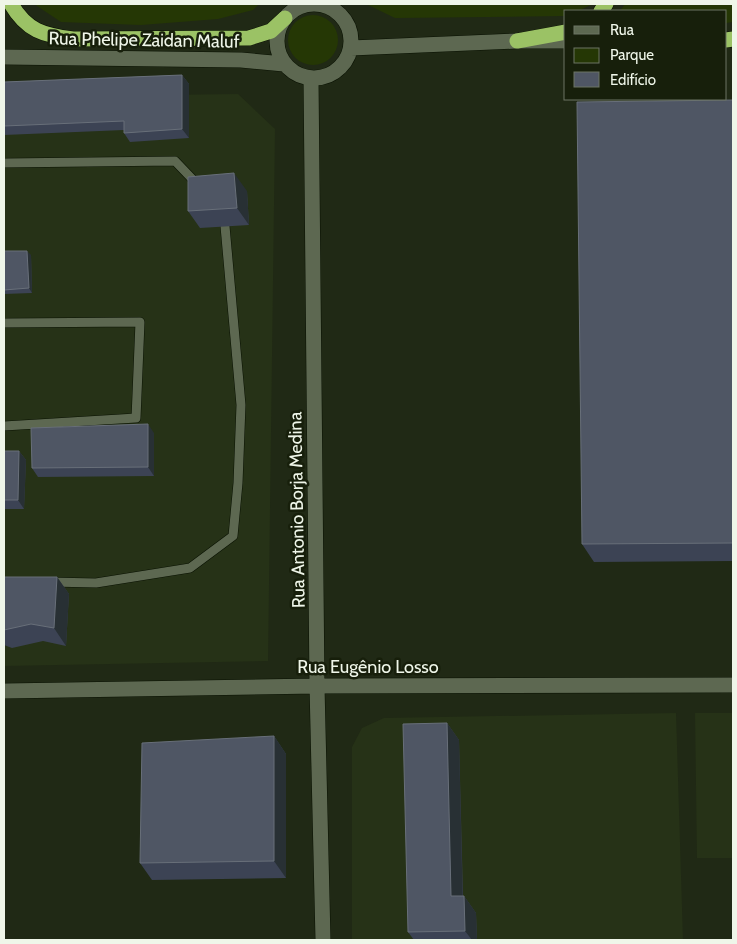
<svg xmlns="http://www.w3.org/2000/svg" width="737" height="944" font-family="Cabin,sans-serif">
  <rect width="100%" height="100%" fill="#202915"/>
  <path fill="#263217" d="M238,94L275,129L268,661L4,666V97Z
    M676,713L683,940H352V747L362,728L384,718Z
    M695,713H733V858H697Z"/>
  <path fill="#253705" d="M34,4H259L253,10L218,19L141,25L61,22Z
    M366,4H593L578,11H566L565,16L395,18Z
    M625,4H733V22L726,23V11H620Z
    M288 40a25 25 0 1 1 50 0a25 25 0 1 1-50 0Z"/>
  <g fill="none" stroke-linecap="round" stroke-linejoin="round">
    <defs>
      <path id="lane" d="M4,163L175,161L198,185
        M4,323L140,322L136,418L4,426
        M50,582L96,583L190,568L233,536L238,483L241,405L224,215"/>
      <path id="street" d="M277 41a37 37 0 1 1 74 0a37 37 0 1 1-74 0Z
        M351,48L517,41H566
        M4,57L241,60L284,64
        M311,78L317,686L323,940
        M4,691L317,686L733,685"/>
      <path id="highway" d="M11,4C27,31 43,35 73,39L249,38L271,31L285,18
        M601,11L606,4
        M726,40L733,39
        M517,41L566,32"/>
    </defs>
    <use href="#lane" stroke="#091102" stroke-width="10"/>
    <use href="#street" stroke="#091102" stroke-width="16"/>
    <use href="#highway" stroke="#091102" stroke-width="16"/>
    <use href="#lane" stroke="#5d6851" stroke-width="9"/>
    <use href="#street" stroke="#5d6851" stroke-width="15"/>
    <use href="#highway" stroke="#9bc265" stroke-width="15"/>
  </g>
  <path fill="#3c4354" d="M182,75L189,84V138L130,142L124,133V130L4,135V82Z
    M733,100V561L594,562L582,544Z
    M247,191L249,225L200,228L188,211Z
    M4,251L31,255L32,293L4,294Z
    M154,433V476L38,477L32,468Z
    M4,451H19L26,460L24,509H4Z
    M4,577H57L69,594L66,646L43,641L12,648L4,645Z
    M447,723L459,740L463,896H464L476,913L477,940H414L408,932Z
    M274,736L286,754V878L152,880L140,863Z"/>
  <path fill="#283034" d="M182,75L189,84V138L182,129Z
    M234,173L247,191L249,225L237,208Z
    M27,251L31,255L32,293L29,288Z
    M148,424L154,433V476L148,467Z
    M19,451L26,460L24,509L18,500Z
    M57,577L69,594L66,646L54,628Z
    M447,723L459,740L463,914L451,896Z
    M274,736L286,754V878L274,861Z
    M464,896L476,913L477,940H472L465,931Z"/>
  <path fill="#4f5664" stroke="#686f79" d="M182,75V129L124,133V121L4,126V82Z
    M733,100V543L582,544L577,102Z
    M234,173L237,208L188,211V177Z
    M4,251H27L29,288L4,290Z
    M148,424V467L32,468L31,428Z
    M4,451H19L18,500H4Z
    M4,577H57L54,628L31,624L4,630Z
    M447,723L451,896H464L465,931L408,932L403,724Z
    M274,736V861L140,863L142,743Z"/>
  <g text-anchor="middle" stroke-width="5" stroke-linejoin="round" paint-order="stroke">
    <g font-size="18" fill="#eff6e9" stroke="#171f0b">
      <text transform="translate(144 40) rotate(1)" y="6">Rua Phelipe Zaidan Maluf</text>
      <text transform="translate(297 510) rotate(-91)" y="6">Rua Antonio Borja Medina</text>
      <text x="368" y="673">Rua Eugênio Losso</text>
    </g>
  </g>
  <rect width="737" height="944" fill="none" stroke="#eff6e9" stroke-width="10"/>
  <rect x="564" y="10" width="162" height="90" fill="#171f0b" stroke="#6d7564"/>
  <rect x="574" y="26" width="25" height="8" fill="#5d6851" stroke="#6d7564"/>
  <text x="610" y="35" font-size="15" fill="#eff6e9">Rua</text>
  <rect x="574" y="48" width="25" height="15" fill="#253705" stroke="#6d7564"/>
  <text x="610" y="60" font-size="15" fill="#eff6e9">Parque</text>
  <rect x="574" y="72" width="25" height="15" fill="#4f5664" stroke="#6d7564"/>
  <text x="610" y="85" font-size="15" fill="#eff6e9">Edifício</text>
</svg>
